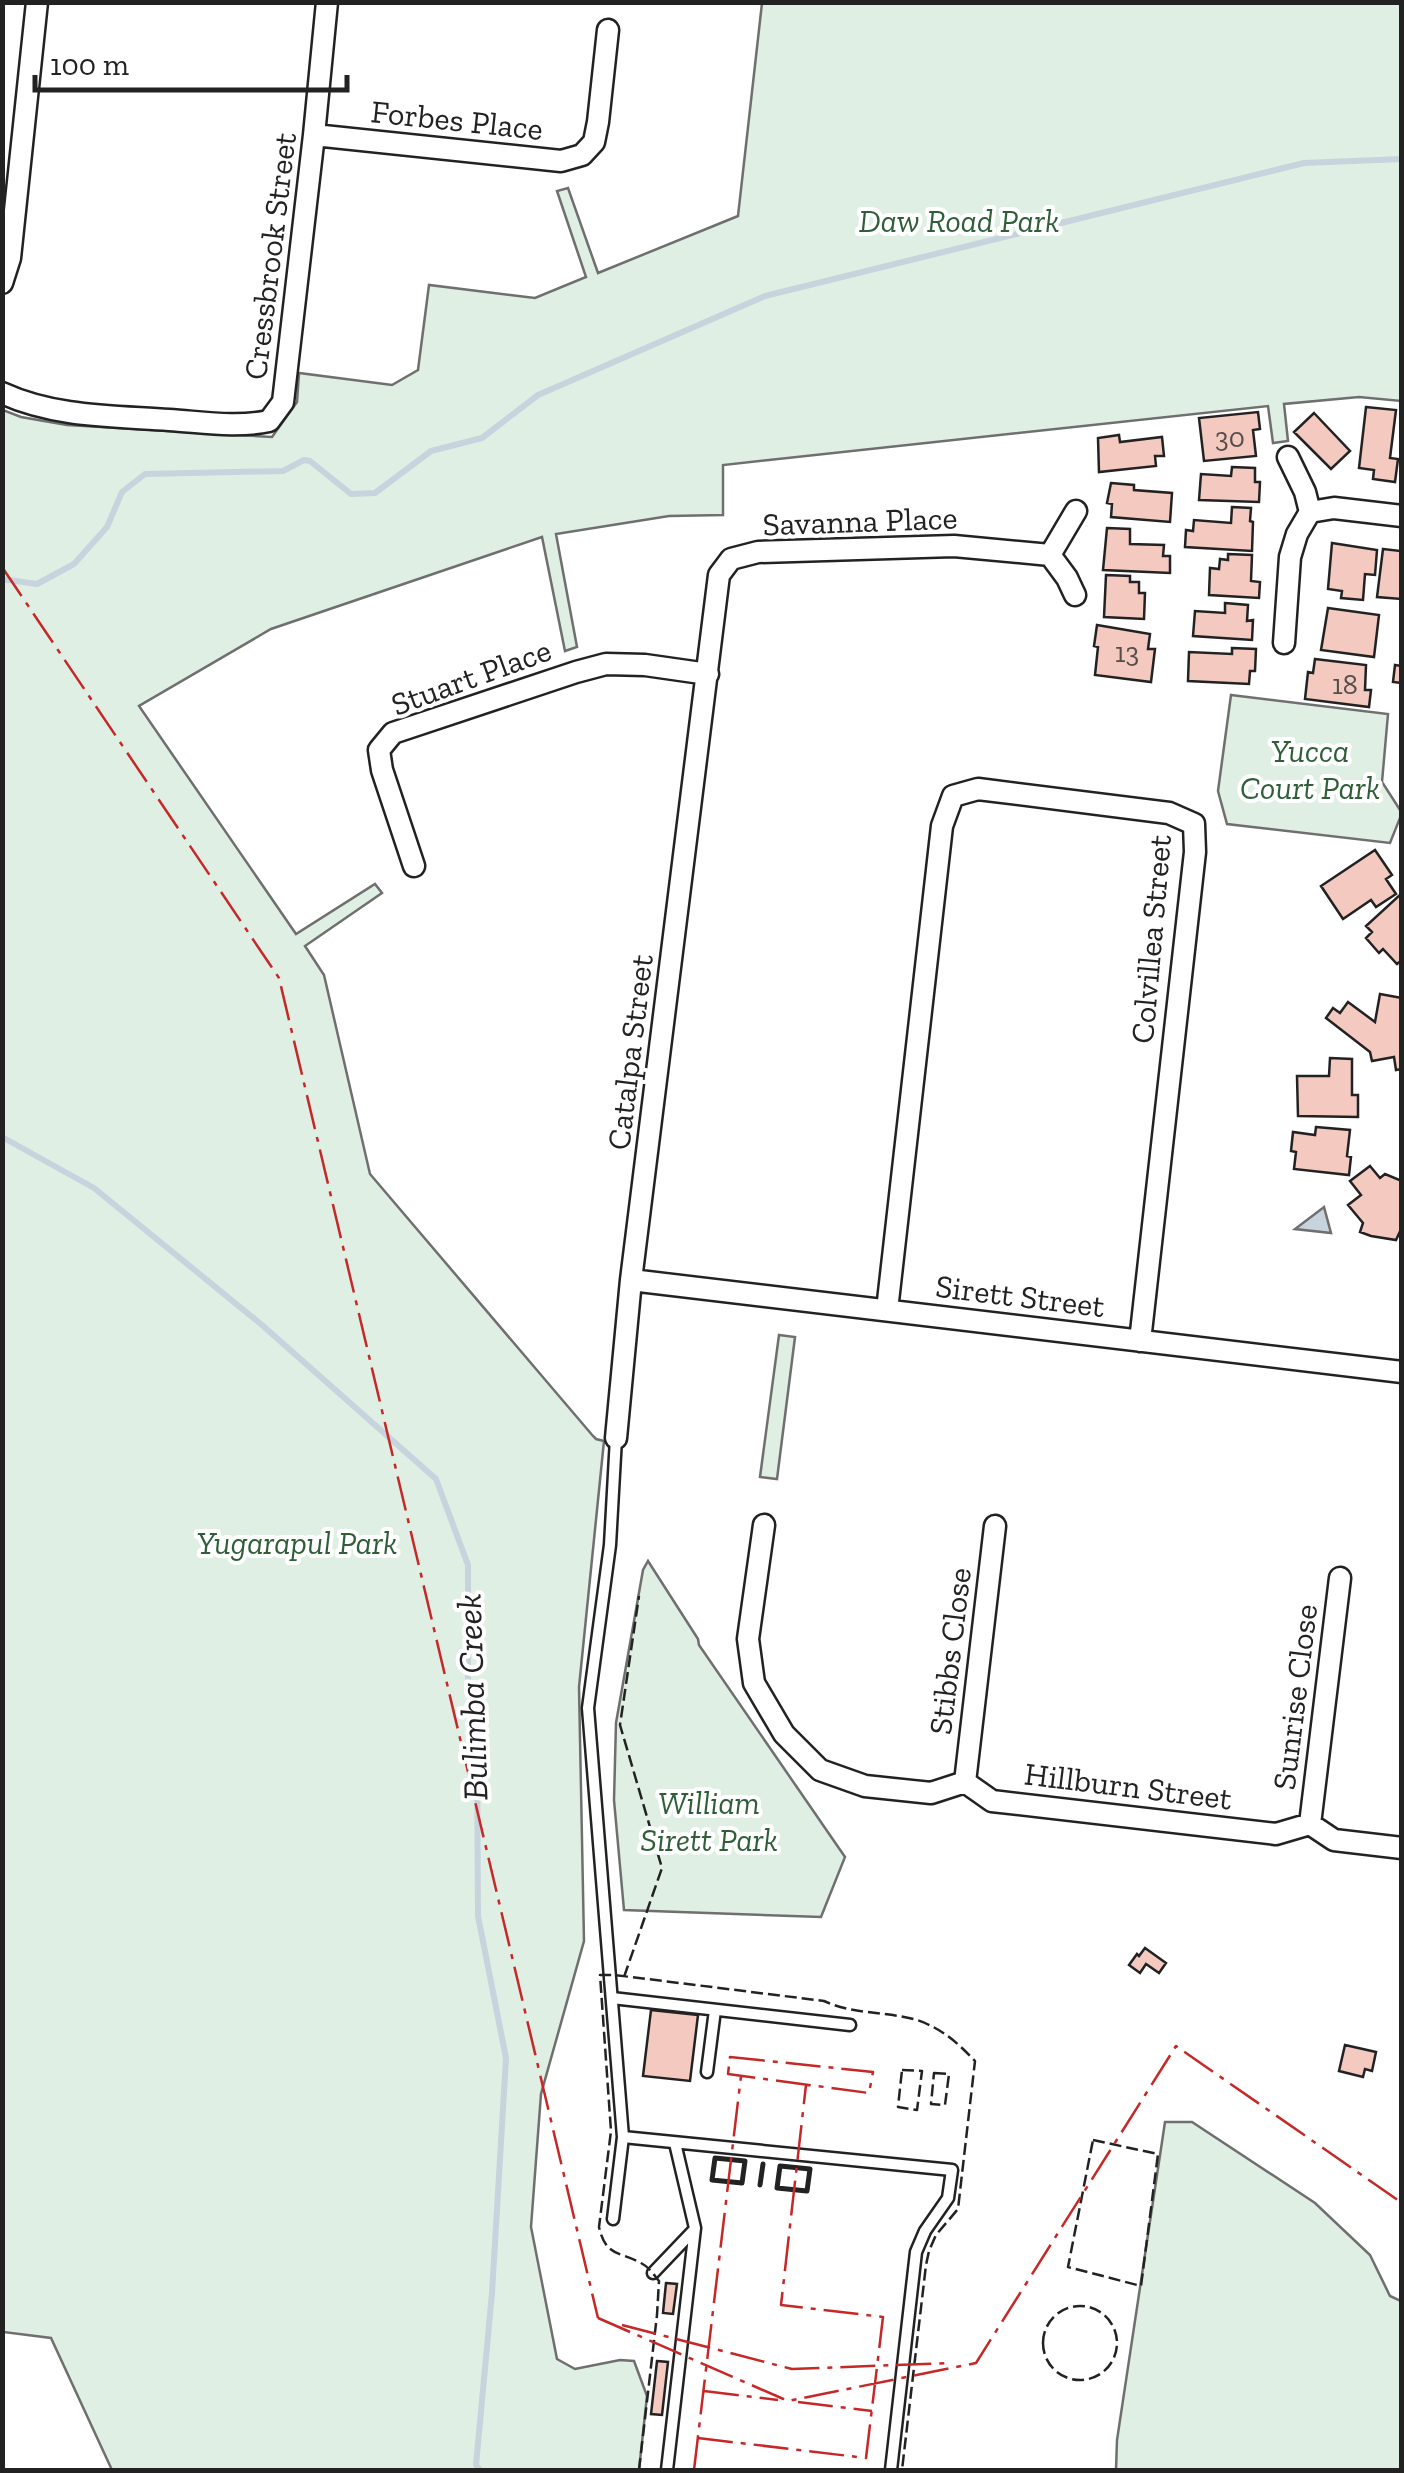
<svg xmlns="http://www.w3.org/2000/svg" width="1404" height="2473" font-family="'Zilla Slab',serif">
  <rect width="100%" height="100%" fill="#fff"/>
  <path fill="#e0efe3" stroke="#6f6f6f" stroke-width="2.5" d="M762,3H1401V401L1359,397L1284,404L1288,441L1273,443L1268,406L723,465V515L669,516L556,534L577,647L565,651L542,537L271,629L139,706L296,934L375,884L382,893L305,946L324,975L370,1174L593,1436L596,1439L604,1441L579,1687L584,1941L541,2094L531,2227L557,2359L575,2369L620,2360L634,2361L647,2396L639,2470H112L51,2338L3,2332V410L21,417L67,425L272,437L297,402L299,373L392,385L418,370L429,285L535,298L586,277L557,191L568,188L598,273L738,216Z
    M1231,695L1388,714L1382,782L1402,813L1390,843L1227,824L1218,791Z
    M779,1335L795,1337L777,1479L760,1477Z
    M648,1561L698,1639L699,1645L845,1857L821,1917L624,1910L614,1800L616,1723L643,1570Z
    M1165,2122H1192L1315,2203L1370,2255L1390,2296L1401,2301V2470H1116L1117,2440Z"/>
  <path fill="#c7d3dd" stroke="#6f6f6f" stroke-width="2.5" d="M1324,1207L1331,1233L1295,1229Z"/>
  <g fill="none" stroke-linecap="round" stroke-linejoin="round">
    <path stroke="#c7d3dd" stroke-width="6" d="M2,579L37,584L74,564L107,527L122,492L145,474L283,471L304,460L310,461L351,494L375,493L431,451L482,438L538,395L765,296L1304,163L1402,159
      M2,1137L94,1188L262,1325L436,1479L468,1565V1687L477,1744L478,1916L506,2058L492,2293L476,2465L480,2470"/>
  </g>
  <path fill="#f3c9c0" stroke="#222" stroke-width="2.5" d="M1366,407L1396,410L1390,458L1398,459L1395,482L1373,479L1374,470L1359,468Z
    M1258,412L1260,429L1253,430L1256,456L1204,461L1199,418Z
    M1314,413L1350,451L1331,469L1294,432Z
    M1119,435L1120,442L1162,437L1164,456H1155L1156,466L1099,472L1098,438Z
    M1232,467L1255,468V482H1260L1259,502L1199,500L1201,474L1231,476Z
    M1111,483L1134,485V490L1172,493L1170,522L1111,517L1112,504L1107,503Z
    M1232,507L1251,508L1250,521L1253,522L1252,551L1185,547L1186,530L1193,531L1194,520L1231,523Z
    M1107,528L1130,529V544L1164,545L1163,556H1170V573L1103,570Z
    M1332,543L1377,550L1375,575L1365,574L1363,600L1341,598L1342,591L1328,589Z
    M1383,549L1401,551V599L1377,597Z
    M1228,554L1252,555L1251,581L1260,582L1259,598L1209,595L1210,568L1219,569L1220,559L1228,560Z
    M1106,575L1130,576V582H1139V593H1145L1144,619L1104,617Z
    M1225,603L1248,605L1247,621L1253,620L1252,640L1193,636L1195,611L1225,613Z
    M1328,608L1379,615L1374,657L1321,650Z
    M1097,625L1150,634L1148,649H1155L1151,682L1095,675L1098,647L1094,646Z
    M1232,648L1256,649L1255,671H1250L1249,684L1188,681L1189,652L1232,654Z
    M1315,659L1366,665L1365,690H1371L1369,707L1305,699L1308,672L1313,673Z
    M1395,665L1402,666V683L1393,682Z
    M1375,850L1392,875L1386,879L1396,894L1376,907L1371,900L1343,919L1321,886Z
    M1402,893V960L1397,964L1383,949L1379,953L1366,938L1372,932L1366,926Z
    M1380,994L1402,998V1069L1396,1070L1394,1057L1372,1061L1370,1052L1326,1018L1333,1008L1340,1013L1348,1002L1375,1022Z
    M1330,1058L1352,1059V1095H1358V1117L1298,1116L1297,1076H1329Z
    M1316,1127L1350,1130L1347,1156L1351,1157L1349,1175L1294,1169L1296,1152L1291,1151L1293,1132L1315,1135Z
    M1370,1166L1380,1178L1385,1174L1402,1181V1227L1396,1240L1371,1236L1360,1232L1363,1223L1348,1205L1361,1195L1350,1181Z
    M1145,1948L1166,1963L1159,1973L1146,1964L1140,1973L1129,1965L1137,1954L1139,1956Z
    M651,2010L698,2015L690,2081L643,2076Z
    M1345,2045L1376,2052L1372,2071L1365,2069L1363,2077L1339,2071Z
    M666,2283L677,2284L673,2314L663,2313Z
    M657,2361L668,2362L662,2415L651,2414Z"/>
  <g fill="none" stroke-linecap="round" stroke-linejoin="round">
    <defs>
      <path id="service" d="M612,1998L850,2025
        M707,2072L715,2010
        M623,2137L952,2170L948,2198L925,2231L916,2252L891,2470
        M613,2219L623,2137L588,1708L610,1545L616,1438
        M653,2273L695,2229
        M667,2470L695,2228L675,2143"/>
      <path id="minor" d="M314,135L561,161L582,155L594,142L598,122L608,30
        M2,283L10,258L37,2
        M2,393C54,417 113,416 169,420C202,422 236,428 269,421L283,402L314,135L327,2
        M1288,457L1305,492L1310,512
        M1075,595L1067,578L1050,555L1076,511
        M1284,643L1290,557L1297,534L1310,512L1334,508L1402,516
        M414,866L382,770L379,750L393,733L576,672L606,664L645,665L708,674
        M631,1280L1402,1372
        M887,1310L942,826L953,796L978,789L1169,813L1194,824L1195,852L1140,1341
        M616,1438L631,1280L719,575L731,559L758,552L954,546L1050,555
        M764,1525L748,1639L754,1683L784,1734L820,1770L865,1786L931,1793L965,1782L992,1801L1276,1834L1310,1824L1334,1840L1402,1848
        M965,1782L995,1526
        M1310,1824L1340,1578"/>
    </defs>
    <use href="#service" stroke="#222" stroke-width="15"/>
    <use href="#minor" stroke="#222" stroke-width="25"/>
    <use href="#service" stroke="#fff" stroke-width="10"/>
    <use href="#minor" stroke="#fff" stroke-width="20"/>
    <path stroke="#222" stroke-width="2.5" stroke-dasharray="12 5" stroke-linecap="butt" d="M624,1977L662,1868L620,1725L639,1596
      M902,2070L922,2071L917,2110L898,2107Z
      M934,2073L949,2074L945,2105L931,2104Z
      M1093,2140L1158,2154L1141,2286L1068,2267Z
      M1043 2343a37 37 0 1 1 74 0a37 37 0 1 1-74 0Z
      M639,2470L657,2315L659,2281C654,2275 649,2267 641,2263C619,2251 606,2257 599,2227L611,2131L600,1975H615L824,2001C854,2015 886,2011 917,2020C941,2028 958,2043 975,2061L958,2209L936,2235L929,2251L926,2265L902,2470"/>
    <path stroke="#222" stroke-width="5" d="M715,2158L745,2161L742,2183L712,2180Z
      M780,2166L810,2169L807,2191L777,2188Z
      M760,2185L763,2164"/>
    <path stroke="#c62828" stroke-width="2.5" stroke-dasharray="35 8 5 8" stroke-linecap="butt" d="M2,567L279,978L598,2318
      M730,2057L873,2072L869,2093L728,2074Z
      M598,2318L788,2401L976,2363L1176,2046L1402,2203
      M622,2325L792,2369L951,2363
      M704,2391L778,2400
      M798,2402L872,2411
      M698,2438L866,2458L883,2317L781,2305L806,2085
      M694,2470L741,2076"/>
  </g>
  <g text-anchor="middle" stroke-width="8" stroke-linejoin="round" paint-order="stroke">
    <g font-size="28" fill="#564c4a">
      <text x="1230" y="447">30</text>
      <text x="1127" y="662">13</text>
      <text x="1345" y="694">18</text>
    </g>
    <g font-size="32" fill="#222" stroke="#fff">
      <text transform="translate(457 120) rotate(6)" y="11">Forbes Place</text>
      <text transform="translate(270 256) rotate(-83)" y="11">Cressbrook Street</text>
      <text transform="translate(860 521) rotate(-2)" y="11">Savanna Place</text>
      <text transform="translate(471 677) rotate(-20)" y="11">Stuart Place</text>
      <text transform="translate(1151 939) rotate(-85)" y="11">Colvillea Street</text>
      <text transform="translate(630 1052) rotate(-83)" y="11">Catalpa Street</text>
      <text transform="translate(1020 1296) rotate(7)" y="11">Sirett Street</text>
      <text transform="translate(950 1651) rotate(-83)" y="11">Stibbs Close</text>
      <text transform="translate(1295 1697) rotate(-83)" y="11">Sunrise Close</text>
      <text transform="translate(1128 1786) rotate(7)" y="11">Hillburn Street</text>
    </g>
    <g font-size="32" font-style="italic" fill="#2f5e38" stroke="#fff">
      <text x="959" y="232">Daw Road Park</text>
      <text x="1310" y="762">Yucca<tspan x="1310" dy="37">Court Park</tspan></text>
      <text x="297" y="1554">Yugarapul Park</text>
      <text x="709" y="1814">William<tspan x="709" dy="37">Sirett Park</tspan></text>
    </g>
    <g font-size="35" font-style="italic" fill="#222" stroke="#fff">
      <text transform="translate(472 1697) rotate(-92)" y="12">Bulimba Creek</text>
    </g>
  </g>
  <rect width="1404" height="2473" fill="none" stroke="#222222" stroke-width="10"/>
  <path d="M35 75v15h312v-15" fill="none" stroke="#222222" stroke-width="5"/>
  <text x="50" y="75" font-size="30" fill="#222222" stroke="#ffffff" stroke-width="8" paint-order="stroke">100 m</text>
</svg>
